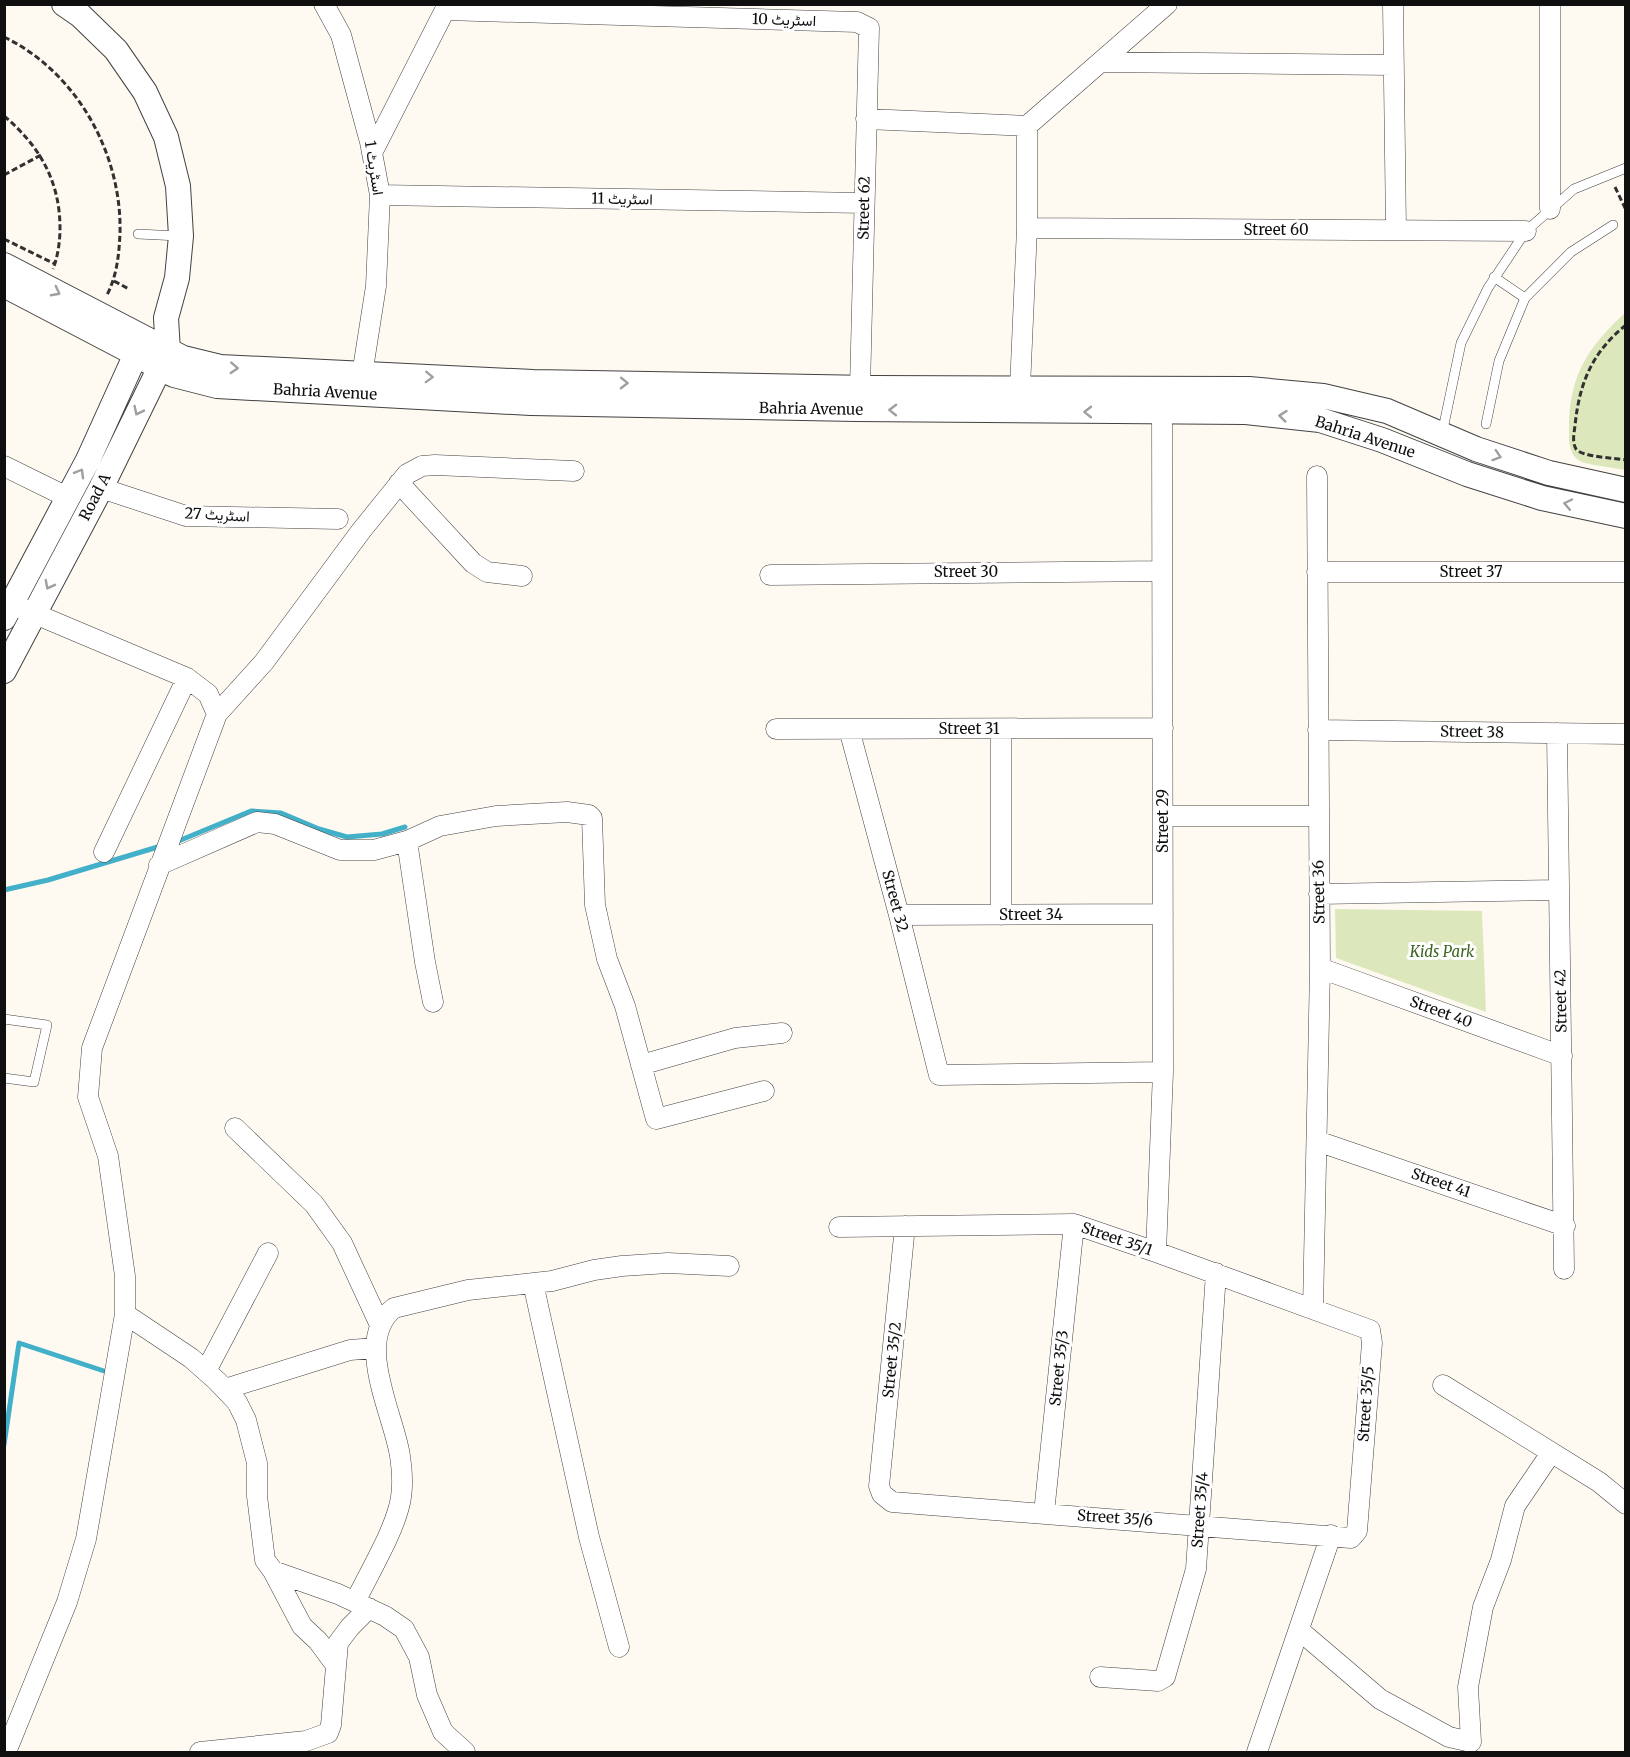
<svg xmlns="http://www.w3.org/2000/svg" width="1630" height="1757" font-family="Merriweather,Vazirmatn,serif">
  <rect width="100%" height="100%" fill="#fef9f1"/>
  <path fill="#dce8bc" d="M1625,313V470C1616,468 1587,465 1580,461C1568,454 1569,440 1569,428C1569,376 1588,347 1625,313Z
    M1335,909L1482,911L1486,1012L1336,958Z"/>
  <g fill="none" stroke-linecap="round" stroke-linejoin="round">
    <path stroke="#41b0c8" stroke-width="5" d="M176,842L251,811L281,813L319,829L347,837L382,834L405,827
      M4,890L48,880L161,846
      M4,1445L19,1343L107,1372"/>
    <defs>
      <path id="service" d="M138,234L179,236
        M1494,277L1525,298
        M1486,424L1499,361L1525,298L1571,252L1613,225
        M1442,434L1461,343L1488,288L1526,231L1574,189L1626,168
        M4,1019L47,1025L34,1082L4,1078"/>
      <path id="minor" d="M324,4L341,35L370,142L380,195L376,286L362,375
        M1393,4L1396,230
        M1550,4V209
        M445,10L857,22L869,28L860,388
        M1101,62L1393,65
        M866,119L1027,126
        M1027,126L1167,4
        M372,153L448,4
        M380,195L864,203
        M1027,228L1526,231
        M1020,388L1027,228V126
        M4,466L67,497
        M399,483L473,563L487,572L522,576
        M101,488L186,516L338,519
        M1317,572H1626
        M770,575L1162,571
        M21,608L187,678L208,694L217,714
        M776,729L1163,728
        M849,729L899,915L939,1075L1163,1072
        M1001,729V915
        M1318,730L1626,734
        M1557,733L1564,1269
        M1163,816H1319
        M407,841L425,962L433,1002
        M104,852L187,678
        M159,865L257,822L275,824L340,850H374L407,841L440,826L496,816L567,812L589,815L592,818L595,905L607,959L625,1006L656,1119L764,1091
        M1319,894L1559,890
        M899,915L1163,914
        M1320,968L1562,1056
        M641,1065L735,1038L782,1033
        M235,1128L314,1204L342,1243L380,1325
        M1317,1141L1565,1226
        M839,1227L1074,1224L1156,1252L1370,1330L1372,1343L1357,1531L1351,1538L892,1502L882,1494L879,1486L905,1226
        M1156,1252L1163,1072L1162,397
        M533,1283L589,1537L619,1647
        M1313,1309L1320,968L1317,476
        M125,1314L191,1358L217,1381L237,1402L246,1420L257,1463V1496L265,1560L273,1571L338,1594L385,1616L404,1629L419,1657L427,1695L443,1732L465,1752
        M206,1371L268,1253
        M1443,1385L1599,1482L1626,1504
        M225,1389L350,1350L375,1348
        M1044,1513L1074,1224
        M273,1571L302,1626L318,1641L335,1664
        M355,1602C369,1573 397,1527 401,1497C403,1484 402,1469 400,1456C394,1415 353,1340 394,1308L468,1290L552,1281L594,1270L622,1266L668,1263L729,1266
        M1299,1630L1380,1699L1449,1737L1471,1742L1468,1687L1483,1607L1501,1560L1515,1506L1551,1453
        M1100,1677L1158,1681L1165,1677L1196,1569L1216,1273
        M6,1752L67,1602L86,1539L125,1314V1276L108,1156L88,1097L92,1048L217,714L264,662L361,531L407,474L422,466L435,465L574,471
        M200,1752L306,1741L328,1733L331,1725L338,1643L350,1627L369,1608
        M1257,1752L1331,1535"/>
      <path id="tertiary" d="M4,265L183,358L220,367L533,382L870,388L1249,389L1323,396L1387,411L1476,449L1549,473L1626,490
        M4,285L136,354L159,368L174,375L217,386L531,403L856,409L1246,412L1320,420L1382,440L1467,474L1542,498L1626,516
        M4,618L88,460L136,354L144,341
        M4,671L101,488L168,351L166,318L177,278L181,236L178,186L166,137L145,92L116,50L80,15L64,4"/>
    </defs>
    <use href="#service" stroke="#424242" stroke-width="10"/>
    <use href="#minor" stroke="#424242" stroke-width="21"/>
    <use href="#tertiary" stroke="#424242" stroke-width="26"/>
    <path stroke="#313131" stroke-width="3" stroke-dasharray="6 3" stroke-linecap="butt" d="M4,37C77,72 122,154 120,233C119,255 117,275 107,295
      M4,116C39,145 60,181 60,228C60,241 58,256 53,269
      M4,175L41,155
      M1615,187L1626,210
      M4,208V237
      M4,239L55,264
      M114,281L129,289
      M1626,325C1592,352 1579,384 1575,426C1574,433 1572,442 1576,449C1582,457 1615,458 1626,460"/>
    <use href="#service" stroke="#fff" stroke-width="9"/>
    <use href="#minor" stroke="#fff" stroke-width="20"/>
    <use href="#tertiary" stroke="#fff" stroke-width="24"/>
  </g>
  <defs><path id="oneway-chevron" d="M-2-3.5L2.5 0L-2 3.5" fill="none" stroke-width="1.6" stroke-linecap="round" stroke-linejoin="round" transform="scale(1.5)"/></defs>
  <g stroke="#9f9f9f">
    <use href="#oneway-chevron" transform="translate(56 292) rotate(28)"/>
    <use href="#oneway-chevron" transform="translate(234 368) rotate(3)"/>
    <use href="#oneway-chevron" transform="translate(429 377) rotate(2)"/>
    <use href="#oneway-chevron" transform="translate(624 383) rotate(1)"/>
    <use href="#oneway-chevron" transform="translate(893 410) rotate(-179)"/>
    <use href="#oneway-chevron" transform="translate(138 411) rotate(116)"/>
    <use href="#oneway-chevron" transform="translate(1088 412) rotate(-179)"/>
    <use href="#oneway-chevron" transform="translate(1283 416) rotate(-174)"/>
    <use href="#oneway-chevron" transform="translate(1497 456) rotate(18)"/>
    <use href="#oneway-chevron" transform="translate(80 473) rotate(-60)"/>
    <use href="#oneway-chevron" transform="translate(1568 504) rotate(-168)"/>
    <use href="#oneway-chevron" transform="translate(49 585) rotate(118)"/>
  </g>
  <g text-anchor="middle" stroke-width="6" stroke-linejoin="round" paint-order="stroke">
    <g font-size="15" fill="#0f0f0f" stroke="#fff">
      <text transform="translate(784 20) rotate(2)" y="5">اسٹریٹ 10</text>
      <text transform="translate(374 168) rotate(81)" y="5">اسٹریٹ 1</text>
      <text transform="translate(622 199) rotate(1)" y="5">اسٹریٹ 11</text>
      <text transform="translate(864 208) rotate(-89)" y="5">Street 62</text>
      <text x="1276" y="235">Street 60</text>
      <text transform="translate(325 392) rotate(3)" y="5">Bahria Avenue</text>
      <text transform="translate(811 409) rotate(1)" y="5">Bahria Avenue</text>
      <text transform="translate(1365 437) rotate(18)" y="5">Bahria Avenue</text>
      <text transform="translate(95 497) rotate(-63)" y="5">Road A</text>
      <text transform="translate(217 515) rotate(3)" y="5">اسٹریٹ 27</text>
      <text x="966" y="577">Street 30</text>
      <text x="1471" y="577">Street 37</text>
      <text x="969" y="734">Street 31</text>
      <text transform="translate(1472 732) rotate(1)" y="5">Street 38</text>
      <text transform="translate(1163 821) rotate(-90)" y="5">Street 29</text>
      <text transform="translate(1319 892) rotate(-91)" y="5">Street 36</text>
      <text transform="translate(895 901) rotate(75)" y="5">Street 32</text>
      <text x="1031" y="920">Street 34</text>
      <text transform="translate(1561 1001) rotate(-91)" y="5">Street 42</text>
      <text transform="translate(1441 1012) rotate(20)" y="5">Street 40</text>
      <text transform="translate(1441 1183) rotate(19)" y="5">Street 41</text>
      <text transform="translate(1117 1239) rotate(19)" y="5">Street 35/1</text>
      <text transform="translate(892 1360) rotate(-84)" y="5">Street 35/2</text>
      <text transform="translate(1059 1368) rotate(-84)" y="5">Street 35/3</text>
      <text transform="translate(1366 1404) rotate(-86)" y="5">Street 35/5</text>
      <text transform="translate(1200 1510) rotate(-86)" y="5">Street 35/4</text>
      <text transform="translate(1115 1518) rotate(4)" y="5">Street 35/6</text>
    </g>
    <g font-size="15" font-style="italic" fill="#3e6521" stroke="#fff">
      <text x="1442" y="957">Kids Park</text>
    </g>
  </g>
  <rect width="1630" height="1757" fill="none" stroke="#0f0f0f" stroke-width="12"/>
</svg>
